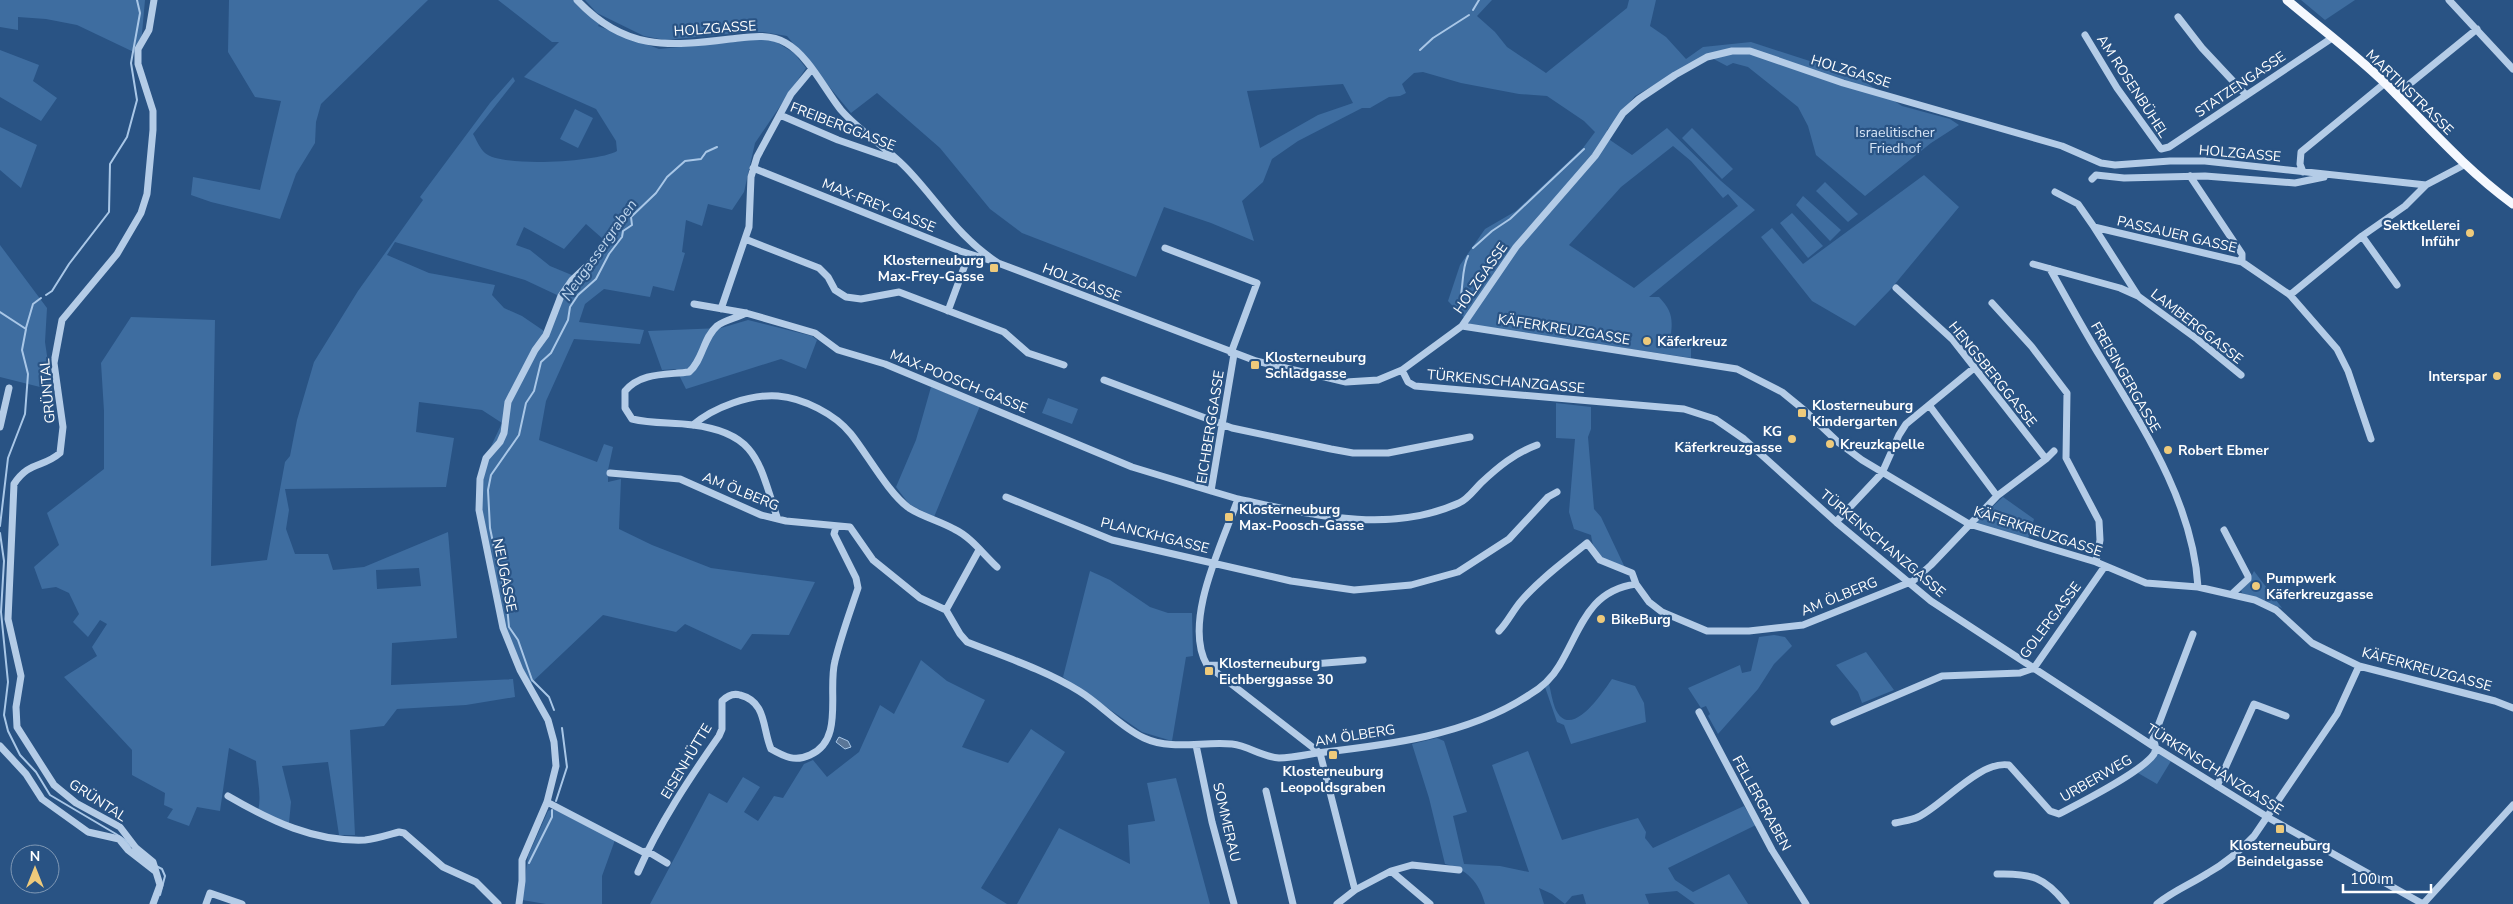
<svg xmlns="http://www.w3.org/2000/svg" width="2513" height="904" font-family="'Nunito Sans',sans-serif">
  <rect width="100%" height="100%" fill="#295384"/>
  <path fill="#3e6da0" fill-rule="evenodd" d="M0,0H145L140,55L77,25L46,19L18,17V30L0,27Z
    M229,0H428L321,104L316,122L315,143L296,174L280,219L211,202L191,195L193,177L260,190L281,101L255,97L228,52Z
    M498,0H573L583,11L600,23L598,26L659,49L751,40H773L794,53L806,68L755,143L744,192L732,210L708,204L702,226L686,220L682,252L685,253L674,291L653,286L650,297L604,289L585,304L579,322L644,330L640,344L574,339L546,401L539,440L597,462L604,444L613,447L608,470V482L621,479L619,529L652,545L711,568L815,582L789,635L752,634L741,650L685,624L676,632L603,615L528,686L501,631L478,509L479,472L502,423L482,410L419,402L416,432L454,438L446,487L285,489L289,510L286,529L295,554H328L333,570L364,567L448,532L457,638L392,643L391,685L513,679L515,697L466,705L397,709L384,726L350,730L355,835H339L328,762L282,766L291,802L289,823L258,811C262,795 257,779 256,761L229,748L220,811L197,807L189,826L167,818L173,809L164,805L165,793L132,775V750L64,677L97,656L92,647L107,624L100,620L88,637L73,622L79,614L69,593L56,587L42,589L34,567L59,545L47,513L104,469V411L101,363L131,317L215,320L211,566L267,560L285,462L290,456L297,420L314,362L358,291L423,200L420,197L490,103L513,77L515,81L473,134C476,139 480,149 485,153C501,168 599,162 617,151L616,141L596,109L524,77L559,42H552ZM586,224L603,239L579,278L550,266L530,250L516,245L524,227L564,249ZM395,242L525,280L557,295L553,313L544,331L522,316L504,308L492,295L495,285L429,273L387,255ZM419,568L421,586L377,589L376,570Z
    M585,0H1492L1477,16L1495,32L1507,47L1546,73L1627,8L1629,0H1656L1650,26L1666,37L1686,59L1703,47L1751,42L1856,76L1902,106L1950,119L1959,125L1931,143L1865,196L1816,155L1808,126L1798,107L1748,67L1733,63L1727,66L1706,55L1635,96L1607,130L1610,140L1632,155L1667,128L1721,181L1755,210L1649,297H1659C1671,310 1673,317 1671,334L1691,345V358L1471,325L1448,301L1460,265L1485,229L1516,211L1583,148L1595,132L1584,121L1547,96L1519,94L1461,83L1423,72L1414,73L1402,84L1406,93L1400,96L1389,97L1370,108H1362L1298,141L1272,159L1263,182L1242,201L1254,241L1211,223L1164,207L1136,277L1022,233L990,209L940,148L877,93L851,113L787,36L763,32L738,33L665,40L644,36L597,13ZM1343,84L1353,103L1318,115L1260,148L1247,91ZM1673,146L1691,161L1723,198L1728,194L1738,206L1634,288L1569,245L1621,187Z
    M2301,0H2355L2325,20Z
    M0,50L39,65L33,81L57,98L41,121L0,97Z
    M575,109L593,118L578,148L560,139Z
    M0,127L37,145L21,188L0,170Z
    M1692,128L1733,169L1722,179L1682,138Z
    M1924,175L1959,207L1890,290L1855,326L1812,301L1761,237L1772,228L1803,264Z
    M1825,182L1858,214L1848,222L1816,191Z
    M1803,196L1841,230L1830,241L1796,205Z
    M1792,213L1823,246L1808,258L1780,223Z
    M0,245L47,308L45,342L52,390L0,377Z
    M748,320L812,336L817,340L806,369L781,359L686,389L676,369L662,370L648,331L721,328Z
    M931,387L980,406L934,517L909,504L896,487L916,440Z
    M1048,398L1078,409L1072,424L1042,413Z
    M1556,403L1591,407V429L1588,437L1594,509L1601,517L1628,574C1604,566 1595,561 1591,535L1574,529L1569,512L1575,439L1556,438Z
    M2003,497L2034,519L2028,539L1975,523Z
    M1090,571L1110,580L1150,607L1168,613H1192L1193,656L1186,657L1172,741L1142,732L1063,677Z
    M2254,571L2282,608L2242,593L2241,590L2248,583Z
    M1774,635L1785,637L1792,646L1774,664L1758,689L1718,734L1708,716L1710,714L1706,706L1701,708L1688,688L1740,665L1742,673L1751,671L1759,637Z
    M1866,652L1894,690L1862,703L1858,692L1836,665Z
    M921,660L947,681L985,700L962,747L1008,763L1031,729L1065,752L981,888L1007,904H650L709,793L727,803L743,777L760,787L744,812L758,821L774,796L783,798L804,764L813,760L827,777L859,752L880,705L894,714Z
    M1612,679L1635,686L1644,703L1646,722L1571,744L1564,725L1557,722L1545,687L1549,684C1551,692 1552,700 1555,708C1570,743 1603,692 1612,679Z
    M1437,738L1444,741L1467,812L1453,816L1464,864L1500,866L1529,872L1492,765L1528,751L1562,840L1638,818L1646,832L1645,838L1653,848L1744,806L1756,825L1668,868L1675,880L1693,892L1729,874L1748,904H1695L1677,891L1645,894L1649,904H1586L1583,894L1572,896L1565,904L1552,894L1539,888L1544,904H1485C1479,882 1467,869 1445,864L1429,798L1412,744Z
    M2158,753L2171,761L2157,784L2138,773Z
    M1176,778L1210,904H1017L1059,828L1130,864L1128,825L1155,821L1147,783Z
    M553,809L615,840L602,876V904H546L522,900L528,856L548,811Z"/>
  <path fill="#5a7698" stroke="#a9c7e7" d="M839,737L848,741L851,747L845,749L836,742Z"/>
  <g fill="none" stroke-linecap="round" stroke-linejoin="round">
    <path stroke="#a9c7e7" stroke-width="2" d="M1473,10L1479,0
      M1420,50L1433,38L1469,15
      M1473,248L1492,231L1510,219L1584,149
      M46,295L52,291L69,264L109,212L110,164L127,137L137,100L131,63L140,13L137,0
      M1459,304C1464,288 1461,270 1468,256
      M0,312L26,329L22,350L28,374L25,414L8,458L0,526
      M26,328L33,304L41,298
      M0,533L4,561L1,612L8,682L4,715L8,731L20,755L36,772L50,795L116,834L125,840L130,847
      M497,562L490,528L488,490L491,475L519,435L526,403L534,391L541,362L551,353L568,320L570,307L578,295L596,279L609,254L622,237L623,231L632,225L631,217L656,193L667,177L685,161L701,159L706,152L717,147
      M502,581L506,596L509,627L518,640L532,680L549,697L554,710
      M556,801L567,767L562,728
      M529,863L552,817V810
      M156,866L162,869L165,876L160,895"/>
    <path stroke="#b4cce7" stroke-width="7" d="M577,0C624,50 667,47 730,39C749,37 769,33 786,43C808,55 825,90 841,110C861,133 888,148 909,171C940,204 958,237 998,263L1256,361L1346,382L1378,380L1402,370L1462,326L1516,247L1595,156L1623,113L1639,99L1675,75L1707,57L1732,51H1750L1843,83L2062,146L2101,163L2115,165L2170,161H2205L2426,185L2464,165
      M2449,0L2513,69
      M2178,17L2202,48L2246,95
      M2085,35L2117,88L2161,149L2169,147L2332,38
      M2396,95L2477,29
      M780,115L838,140L896,160
      M753,168L960,251L989,260
      M2303,172L2300,164L2301,152L2385,83
      M2092,179L2096,175L2124,178L2205,176L2295,183L2324,177
      M2055,192L2078,204L2094,227L2242,262V254L2190,176
      M2362,236L2397,285
      M745,239L819,268L828,277L835,290L846,297L861,299L899,292L1004,332L1028,353L1064,365
      M1165,248L1257,283L1231,353
      M2242,262L2290,295L2337,349L2348,371L2371,439
      M2033,264L2120,288L2138,296L2094,227
      M2050,269C2067,299 2083,329 2101,358C2144,429 2193,503 2198,587
      M1896,288L1953,340L2046,459
      M2290,295L2362,236L2405,206L2426,185
      M2138,296L2197,339L2241,375
      M1992,303L2032,347L2067,393L2066,458L2099,521L2100,540L2096,562
      M694,304L746,313L815,333L838,350L885,364L1132,467L1211,491
      M721,309L749,227L751,177L757,157L791,94L811,70
      M948,311L969,254
      M746,313C737,318 724,320 717,326C703,338 703,360 689,372C666,375 641,372 625,391V408L632,419C653,424 672,422 693,425C758,433 759,464 777,517
      M1462,326L1737,369L1782,392L1804,410L1839,443L1862,460L1969,524L2096,562L2146,583L2198,587L2255,600L2276,610L2312,643L2359,666L2495,701L2513,708
      M1234,354L1211,491L1238,499C1223,542 1182,622 1207,665L1320,753
      M1402,370L1408,382L1415,386L1684,409L1715,419L1744,439L1836,522L1931,601L2156,748L2269,818L2423,904
      M1104,380L1232,428L1331,449L1353,453H1388L1470,437
      M1929,405L1997,496
      M693,425C714,407 750,394 778,396C803,398 835,414 851,434C867,454 889,494 909,508C923,517 940,521 954,529C971,537 983,554 997,567
      M0,427L9,388
      M610,473L680,479L761,515L786,521L850,527L873,560L920,598L946,610L960,634L967,642C1005,657 1045,670 1079,691C1102,705 1120,727 1144,738C1172,751 1203,741 1232,744C1249,746 1262,757 1279,758C1291,758 1305,755 1317,753C1388,745 1469,735 1529,695C1541,688 1552,678 1559,666C1581,630 1587,591 1636,584L1649,602L1662,612L1707,631H1749L1803,625L1913,581L1931,565L1997,496L2046,459L2054,451
      M1006,497L1112,540L1291,581L1354,590L1411,585L1458,572L1509,539L1548,497L1557,492
      M1238,499C1309,514 1389,535 1459,503C1467,500 1474,490 1481,483C1498,467 1515,453 1537,445
      M1836,522L1882,473L1899,435L1906,424L1974,368
      M2224,530L2248,576V579L2233,593
      M946,610L979,550
      M1499,631C1508,622 1513,610 1522,600C1541,578 1565,561 1587,543L1600,560L1632,573L1636,584
      M1208,665L1288,666L1363,660
      M1699,712L1772,850L1806,904
      M1834,722L1942,676L2020,673L2034,668L2105,566
      M1196,745L1212,822L1234,904
      M0,746L26,774L42,799L88,832L119,839L128,850L155,871
      M1320,753L1355,890L1391,871L1430,904
      M2217,786L2254,704L2286,716
      M1266,791L1293,904
      M228,796C271,821 314,842 365,840C376,839 388,835 399,832L404,833L443,867L476,882L498,904
      M547,802L643,852L647,851L667,863
      M1895,823C1903,821 1912,820 1918,817C1943,805 1980,760 2009,765L2050,811L2059,814C2080,803 2142,772 2154,754C2157,749 2155,744 2153,739L2193,634
      M1391,871L1412,865L1459,870
      M638,872C659,824 689,779 719,736L722,729V701C727,696 733,693 740,695C767,702 762,728 771,749C785,757 795,762 810,755C845,740 827,690 835,661C841,636 850,612 858,588L856,578L834,534L836,527
      M1997,874C2031,873 2045,877 2066,904
      M153,904L160,885L153,862L136,848L120,827L76,803L54,785L17,727L16,707L21,676L8,619L14,484C29,461 43,468 60,453L63,427L54,363L62,320L117,254L141,213L147,194L153,130V111L138,64V49L149,30L154,0
      M206,904L210,893L242,904
      M519,904L522,881V860L547,802L556,766L554,742L548,720L520,670L503,628L479,510L480,479L486,458L500,442L504,433L508,402L535,350L546,335L561,296L572,280L589,264
      M1337,904L1355,890
      M2157,904C2173,891 2191,884 2208,873C2226,863 2240,851 2254,836L2337,714L2359,666
      M2423,904L2513,805"/>
    <path stroke="#f5f8fe" stroke-width="9" d="M2287,0C2320,28 2355,54 2386,84C2428,126 2465,169 2513,204"/>
  </g>
  <g fill="#eeca7b" stroke="#295384" stroke-width="2">
    <circle cx="2470" cy="233" r="5"/>
    <rect x="989" y="263" width="10" height="10" rx="2.5"/>
    <circle cx="1647" cy="341" r="5"/>
    <rect x="1250" y="360" width="10" height="10" rx="2.5"/>
    <circle cx="2497" cy="376" r="5"/>
    <rect x="1797" y="408" width="10" height="10" rx="2.5"/>
    <circle cx="1792" cy="439" r="5"/>
    <circle cx="1830" cy="444" r="5"/>
    <circle cx="2168" cy="450" r="5"/>
    <rect x="1224" y="512" width="10" height="10" rx="2.5"/>
    <circle cx="2256" cy="586" r="5"/>
    <circle cx="1601" cy="619" r="5"/>
    <rect x="1204" y="666" width="10" height="10" rx="2.5"/>
    <rect x="1328" y="750" width="10" height="10" rx="2.5"/>
    <rect x="2275" y="824" width="10" height="10" rx="2.5"/>
  </g>
  <g text-anchor="middle" stroke-width="4.5" stroke-linejoin="round" paint-order="stroke">
    <g font-size="14" fill="#fff" stroke="#295384">
      <text transform="translate(715 28) rotate(-4)" y="5">HOLZGASSE</text>
      <text transform="translate(1851 71) rotate(17)" y="5">HOLZGASSE</text>
      <text transform="translate(2240 84) rotate(-34)" y="5">STATZENGASSE</text>
      <text transform="translate(2133 86) rotate(57)" y="5">AM ROSENBÜHEL</text>
      <text transform="translate(2410 92) rotate(44)" y="5">MARTINSTRASSE</text>
      <text transform="translate(843 126) rotate(21)" y="5">FREIBERGGASSE</text>
      <text transform="translate(2240 153) rotate(5)" y="5">HOLZGASSE</text>
      <text transform="translate(879 205) rotate(22)" y="5">MAX-FREY-GASSE</text>
      <text transform="translate(2177 234) rotate(13)" y="5">PASSAUER GASSE</text>
      <text transform="translate(1480 278) rotate(-55)" y="5">HOLZGASSE</text>
      <text transform="translate(1082 282) rotate(21)" y="5">HOLZGASSE</text>
      <text transform="translate(2197 326) rotate(38)" y="5">LAMBERGGASSE</text>
      <text transform="translate(1564 329) rotate(9)" y="5">KÄFERKREUZGASSE</text>
      <text transform="translate(1993 374) rotate(51)" y="5">HENGSBERGGASSE</text>
      <text transform="translate(2126 377) rotate(60)" y="5">FREISINGERGASSE</text>
      <text transform="translate(959 381) rotate(22)" y="5">MAX-POOSCH-GASSE</text>
      <text transform="translate(1506 381) rotate(5)" y="5">TÜRKENSCHANZGASSE</text>
      <text transform="translate(47 391) rotate(-95)" y="5">GRÜNTAL</text>
      <text transform="translate(1210 427) rotate(-81)" y="5">EICHBERGGASSE</text>
      <text transform="translate(741 491) rotate(22)" y="5">AM ÖLBERG</text>
      <text transform="translate(2038 531) rotate(18)" y="5">KÄFERKREUZGASSE</text>
      <text transform="translate(1155 535) rotate(14)" y="5">PLANCKHGASSE</text>
      <text transform="translate(1883 543) rotate(40)" y="5">TÜRKENSCHANZGASSE</text>
      <text transform="translate(505 575) rotate(79)" y="5">NEUGASSE</text>
      <text transform="translate(1839 596) rotate(-22)" y="5">AM ÖLBERG</text>
      <text transform="translate(2050 620) rotate(-53)" y="5">GOLERGASSE</text>
      <text transform="translate(2427 669) rotate(15)" y="5">KÄFERKREUZGASSE</text>
      <text transform="translate(1355 735) rotate(-9)" y="5">AM ÖLBERG</text>
      <text transform="translate(686 761) rotate(-59)" y="5">EISENHÜTTE</text>
      <text transform="translate(2215 769) rotate(32)" y="5">TÜRKENSCHANZGASSE</text>
      <text transform="translate(2096 778) rotate(-30)" y="5">URBERWEG</text>
      <text transform="translate(98 800) rotate(33)" y="5">GRÜNTAL</text>
      <text transform="translate(1762 803) rotate(61)" y="5">FELLERGRABEN</text>
      <text transform="translate(1227 822) rotate(77)" y="5">SOMMERAU</text>
    </g>
    <g font-size="14" fill="#d7e5f6" stroke="#295384">
      <text x="1895" y="137">Israelitischer<tspan x="1895" dy="16">Friedhof</tspan></text>
    </g>
    <g font-size="14" font-weight="bold" fill="#fff" stroke="#295384" text-anchor="start">
      <text x="2460" y="230" text-anchor="end">Sektkellerei<tspan x="2460" dy="16">Inführ</tspan></text>
      <text x="984" y="265" text-anchor="end">Klosterneuburg<tspan x="984" dy="16">Max-Frey-Gasse</tspan></text>
      <text x="1657" y="346">Käferkreuz</text>
      <text x="1265" y="362">Klosterneuburg<tspan x="1265" dy="16">Schladgasse</tspan></text>
      <text x="2487" y="381" text-anchor="end">Interspar</text>
      <text x="1812" y="410">Klosterneuburg<tspan x="1812" dy="16">Kindergarten</tspan></text>
      <text x="1782" y="436" text-anchor="end">KG<tspan x="1782" dy="16">Käferkreuzgasse</tspan></text>
      <text x="1840" y="449">Kreuzkapelle</text>
      <text x="2178" y="455">Robert Ebmer</text>
      <text x="1239" y="514">Klosterneuburg<tspan x="1239" dy="16">Max-Poosch-Gasse</tspan></text>
      <text x="2266" y="583">Pumpwerk<tspan x="2266" dy="16">Käferkreuzgasse</tspan></text>
      <text x="1611" y="624">BikeBurg</text>
      <text x="1219" y="668">Klosterneuburg<tspan x="1219" dy="16">Eichberggasse 30</tspan></text>
      <text x="1333" y="776" text-anchor="middle">Klosterneuburg<tspan x="1333" dy="16">Leopoldsgraben</tspan></text>
      <text x="2280" y="850" text-anchor="middle">Klosterneuburg<tspan x="2280" dy="16">Beindelgasse</tspan></text>
    </g>
    <g font-size="15" font-style="italic" fill="#bfd6ee" stroke="#295384">
      <text transform="translate(599 250) rotate(-55)" y="5">Neugassergraben</text>
    </g>
  </g>
  <g transform="translate(35 869)"><circle r="24" fill="#295384" stroke="#7f98b5"/>
  <path d="M0-4L9 19L0 12L-9 19Z" fill="#eeca7b"/>
  <text y="-8" font-size="14" font-weight="bold" text-anchor="middle" fill="#ffffff">N</text>
  </g>
  <path d="M2343 884v8h88v-8" fill="none" stroke="#ffffff" stroke-width="2.5"/>
  <text x="2350" y="884" font-size="15" fill="#ffffff" stroke="#295384" stroke-width="4" paint-order="stroke">100 m</text>
</svg>
